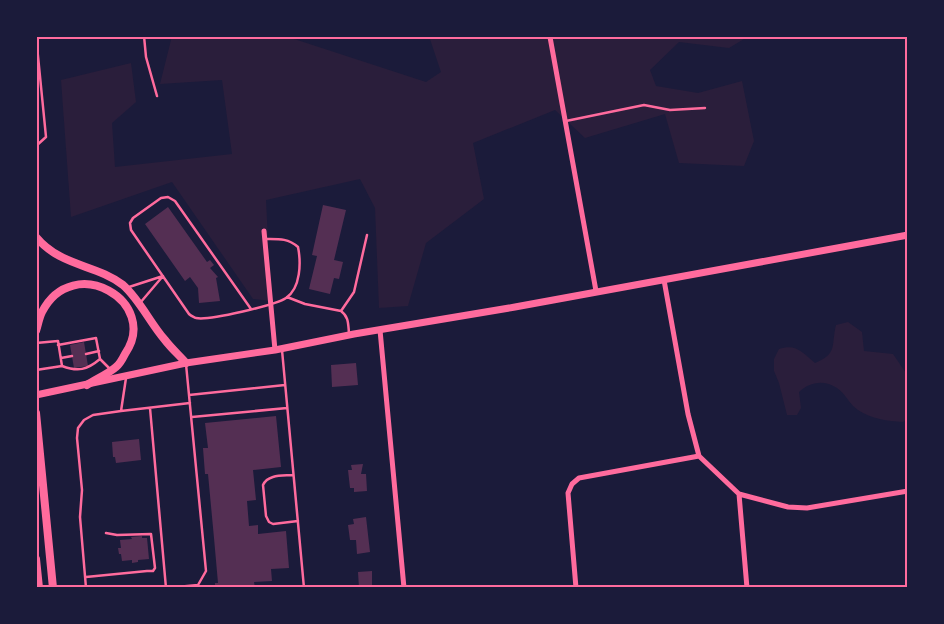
<svg xmlns="http://www.w3.org/2000/svg" width="944" height="624" font-family="'Sofia Sans Condensed',sans-serif">
  <rect width="100%" height="100%" fill="#1b1b3a"/>
  <path fill="#2a1e3b" d="M172,36H285L426,82L441,72L429,36H749L729,48L679,42L650,70L656,86L698,93L742,81L754,141L744,166L679,163L665,114L585,138L555,110L473,143L484,199L426,243L408,306L379,308L375,208L360,179L266,200L271,301L253,299L172,182L71,217L61,80L131,63L136,102L112,123L115,167L232,154L222,80L160,84Z
    M848,322L862,332L864,351L893,354L908,376V418L903,422C888,421 871,419 858,410C850,405 845,393 837,388C824,379 809,382 799,392L801,408L797,415H787L779,383L774,371V359L779,349C796,343 803,353 815,363C838,354 831,345 836,325Z"/>
  <path fill="#542f53" d="M323,205L346,210L334,260L343,262L339,279L334,278L330,294L309,289L317,256L312,255Z
    M168,207L207,262L210,260L214,265L210,268L218,277L216,278L220,301L199,303L198,288L190,277L185,281L145,224Z
    M84,342L88,366L74,368L70,345Z
    M356,363L358,385L332,387L331,365Z
    M276,416L281,467L253,470L256,500L247,501L249,526L258,525V534L286,531L289,568L271,569L272,581L254,582L255,588H215V583H218L214,538L208,474H205L203,448H208L205,423Z
    M139,439L141,460L116,463L115,457H113L112,442Z
    M363,464L361,474H366L367,491L354,492V488H350L348,470H352L351,465Z
    M366,517L370,552L357,554L356,540H350L348,525L354,524L353,519Z
    M142,536V538H147L149,559L138,560V562L132,563V560L122,561L121,554H119L118,548H121L120,540L132,539L131,537Z
    M372,571V588H359L358,572Z"/>
  <g fill="none" stroke-linecap="round" stroke-linejoin="round">
    <path stroke="#ff6b9d" stroke-width="2.5" d="M144,36L146,57L157,96
      M566,121L644,105L670,110L705,108
      M36,146L46,137L36,36
      M129,287L163,276L140,303
      M287,297L305,304L341,311C349,317 348,324 349,333
      M251,309L175,201L168,197L161,198L133,218L130,223L131,230L189,314C191,316 194,317 196,318C208,321 276,305 286,298C301,288 301,262 298,247C288,238 278,239 265,239
      M341,311L354,292L367,235
      M36,343L58,341L62,366L36,370
      M58,345L96,338L100,359L110,369
      M282,350L304,588
      M86,354L99,351
      M61,358L72,356
      M186,364L206,571L198,585
      M62,366C78,372 87,370 100,359
      M189,395L285,385
      M150,408L166,588
      M121,411L190,403
      M192,417L287,408
      M293,475C283,476 268,474 263,485L266,516L269,522L273,524L298,521
      M86,577L147,571H153L155,568L151,534L117,535L106,533
      M86,588L80,517L82,490L77,438L78,428L84,420L93,415L121,411L126,378
      M166,588L198,585L199,588"/>
    <path stroke="#ff6b9d" stroke-width="5" d="M550,37L596,291
      M264,231L275,350
      M664,280L688,414L699,456L739,494L788,507L807,508L908,491
      M380,330L404,588
      M739,494L747,588
      M576,588L568,493L572,484L579,478L699,456"/>
    <path stroke="#ff6b9d" stroke-width="7" d="M36,395L186,363L275,350L354,334L515,307L908,235"/>
    <path stroke="#ff6b9d" stroke-width="8" d="M36,237C61,267 96,264 123,285C140,300 150,323 165,340C171,348 179,355 186,363
      M36,331C38,325 39,318 42,312C73,251 161,302 125,354C123,358 120,364 116,367C108,374 96,379 87,385
      M36,413L53,588
      M36,559L39,588"/>
  </g>
  <rect width="944" height="624" fill="none" stroke="#1b1b3a" stroke-width="75"/>
  <rect x="38" y="38" width="868" height="548" fill="none" stroke="#ff6b9d" stroke-width="2"/>
</svg>
